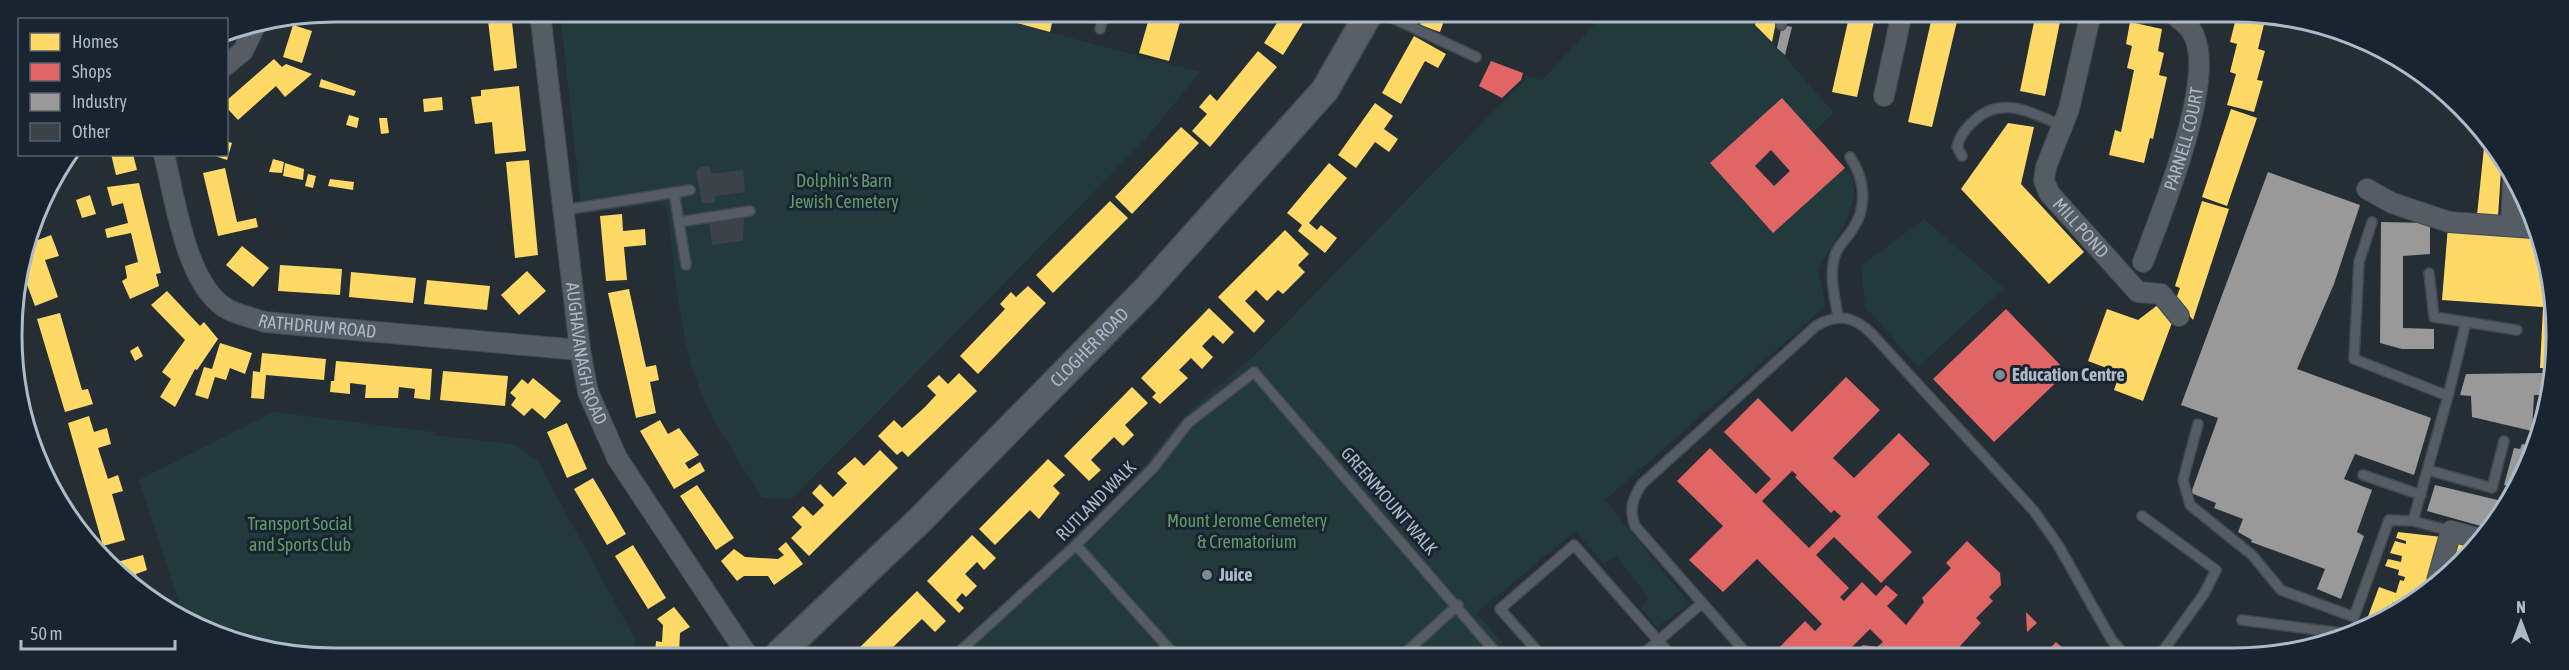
<svg xmlns="http://www.w3.org/2000/svg" width="2569" height="670" font-family="'Asap Condensed',sans-serif">
  <rect width="100%" height="100%" fill="#252d35"/>
  <path fill="#223a3b" d="M560,13L980,14L1200,72L1144,141L792,499L762,498C741,463 716,428 700,390C678,336 675,265 667,208L660,203L582,214Z
    M1602,16H1749L1834,113L1813,132L1780,100L1710,163L1773,233L1845,168C1872,197 1832,241 1818,269L1826,306L1605,500L1690,604L1657,627L1641,608L1649,598L1616,556L1604,564L1575,531L1477,613L1511,654L950,653L1124,490L1185,415L1256,354L1527,77L1542,80Z
    M1924,219L2004,288L1918,367L1865,307L1861,266Z
    M274,412L433,432V435L513,444L537,460L635,639L634,646L624,652H272L183,615L139,480Z"/>
  <path fill="#ffd966" d="M487,12L511,13L517,68L494,71Z
    M992,14H1054L1050,32L991,16Z
    M1150,15H1182L1169,61L1139,53Z
    M1282,15H1308L1283,55L1264,43Z
    M1424,15H1446L1440,32L1420,25Z
    M1757,16L1777,17L1772,42L1755,25Z
    M1849,17H1875L1857,97L1832,92Z
    M1932,17H1958L1932,127L1908,122Z
    M2035,17H2061L2045,96L2020,91Z
    M2236,18L2265,20L2258,49L2265,51L2257,80L2263,81L2254,112L2227,105L2236,74L2230,72L2237,44L2230,42Z
    M2130,22L2162,29L2158,51L2164,53L2159,75L2167,77L2153,139L2150,138L2144,163L2109,155L2115,130L2121,132L2134,70L2127,68L2132,46L2126,44Z
    M293,25L312,31L302,63L283,57Z
    M1414,36L1446,54L1438,68L1425,61L1401,104L1382,93Z
    M1258,51L1277,67L1210,147L1192,131L1207,114L1199,107L1210,94L1217,101Z
    M274,59L282,67L286,64L312,74L285,97L276,86L238,120L226,107V101Z
    M321,79L356,91L354,96L319,87Z
    M519,86L526,151L495,154L492,122L475,124L471,97L481,96V90Z
    M442,97L443,110L424,112L423,99Z
    M1375,103L1393,116L1384,129L1398,139L1389,152L1375,142L1356,168L1338,155Z
    M2231,109L2257,118L2227,206L2202,197Z
    M349,115L359,118L357,128L346,125Z
    M379,118H387L389,133L381,134Z
    M2008,123L2034,127L2021,184L2084,252L2049,284L1961,189Z
    M1181,127L1199,143L1132,214L1115,197Z
    M2485,138L2502,155L2498,217L2477,215Z
    M226,141L232,143L227,160L212,155L226,154Z
    M111,154H133L137,170L116,175Z
    M273,159L284,162L282,173L269,172Z
    M529,160L538,255L515,258L506,162Z
    M285,163L304,169L303,180L283,176Z
    M1329,163L1347,178L1309,223L1317,230L1321,225L1337,238L1325,253L1298,231L1302,225L1287,213Z
    M225,168L237,222L256,218L258,227L218,236L203,173Z
    M308,174L316,176L313,188L305,186Z
    M330,179L354,182L353,190L328,186Z
    M139,183L161,273L156,274L159,286L130,299L122,281L127,278L125,266L138,262L131,233L107,238L105,229L128,223L123,203L112,206L107,187Z
    M90,195L96,214L82,218L76,200Z
    M1110,201L1128,218L1053,293L1036,275Z
    M2202,201L2229,209L2193,320L2176,299L2180,288L2175,286Z
    M622,214L623,231L645,229L646,245L624,247L627,280L606,281L600,216Z
    M2448,226L2534,231L2551,272V368H2540L2543,307L2442,300Z
    M1285,230L1309,254L1298,265L1305,272L1283,294L1278,290L1267,301L1256,290L1245,301L1265,321L1254,333L1218,297Z
    M36,234L38,240L51,235L55,245L59,256L45,260L58,297L35,306L23,274Z
    M242,246L269,268L253,287L226,265Z
    M280,265L342,269L340,295L278,291Z
    M527,271L546,291L519,315L501,295Z
    M351,272L416,278L413,303L349,297Z
    M427,280L490,286L487,310L424,304Z
    M1028,286L1046,303L978,374L960,356L1005,309L1000,304L1011,292L1016,297Z
    M629,289L646,367L656,365L659,380L650,382L656,413L636,418L608,293Z
    M167,291L200,326L204,322L218,339L197,370L195,369L175,407L160,397L171,379L162,372L185,340L151,305Z
    M2159,304L2173,320L2143,401L2114,390L2120,373L2088,361L2107,309L2138,320Z
    M1209,308L1234,332L1223,344L1213,335L1202,346L1213,357L1202,369L1191,358L1179,370L1188,378L1160,404L1152,397L1156,393L1141,378Z
    M60,313L82,390L88,389L93,404L65,412L37,319Z
    M220,343L252,353L245,374L230,368L226,380L215,377L208,399L195,395L204,367L212,369Z
    M138,346L143,356L135,361L130,351Z
    M262,353L326,359L324,380L266,375L264,399L251,398L253,371L260,372Z
    M336,361L432,369L430,400L414,398L415,389L399,387L398,398H365L366,385L350,383V394L330,392L331,381H334Z
    M443,371L508,376L505,406L440,400Z
    M959,373L977,391L908,457L902,451L897,455L878,436L894,420L902,428L925,407L936,395L927,386L939,375L948,384Z
    M533,378L561,401L545,419L532,408L524,416L511,405L516,398L510,393L522,379L528,384Z
    M1132,387L1148,403L1125,425L1134,435L1123,446L1114,437L1091,460L1101,470L1089,481L1064,456Z
    M89,416L94,432L107,428L111,444L98,448L108,479L118,475L123,491L112,494L125,540L103,546L68,423Z
    M660,420L668,434L679,428L699,455L685,463L689,469L700,462L705,471L674,489L640,431Z
    M567,423L587,469L567,478L547,432Z
    M880,450L898,468L809,556L791,538L802,527L792,517L803,506L813,516L824,505L812,493L820,484L833,497L847,483L837,473L855,457L864,466Z
    M1048,459L1065,475L1053,486L1060,493L1039,519L1030,510L995,545L979,529Z
    M593,478L626,534L607,545L574,489Z
    M697,485L734,538L716,550L680,496Z
    M2398,532L2442,537L2428,588L2403,606L2393,602L2387,617L2375,625L2366,622L2379,587L2396,593L2400,580L2404,581L2405,577L2398,575L2399,570L2385,566L2388,559L2401,562L2402,556L2390,553L2395,541L2406,544V541L2396,538Z
    M972,535L996,558L984,570L977,562L965,574L977,586L966,597L962,593L956,600L964,608L959,613L927,581Z
    M786,542L803,564L774,585L768,576H744L737,581L721,561L734,549L745,557L778,559L784,555L778,549Z
    M2453,542L2474,547L2459,566L2448,564Z
    M633,545L666,598L648,609L615,556Z
    M143,555L147,570L136,574L140,589L113,563Z
    M917,591L946,621L935,632L922,619L887,653H854Z
    M674,607L690,627L680,633L679,653H655L656,641L662,642L663,625L657,619Z"/>
  <path fill="#e06666" fill-rule="evenodd" d="M1491,61L1523,73L1521,80L1502,98L1479,86Z
    M1782,98L1845,168L1773,233L1710,163ZM1771,150L1790,171L1774,186L1755,166Z
    M2006,309L2067,372L1994,442L1933,379Z
    M1846,377L1880,410L1833,458L1854,478L1899,433L1930,464L1877,517L1912,552L1881,583L1834,537L1816,555L1849,588L1840,597L1844,601L1862,582L1876,596L1886,585L1898,595L1887,606L1906,625L1924,602L1922,598L1951,568L1946,563L1967,541L2000,573L2001,585L1989,597L1993,601L1976,618L1981,623L1952,655H1852L1863,645L1877,647L1883,642L1870,629L1844,655L1773,654L1805,621L1815,631L1822,624L1757,559L1723,592L1689,560L1723,526L1677,481L1710,448L1756,494L1771,479L1724,432L1758,398L1792,432ZM1792,471L1797,475L1795,477L1831,513L1834,510L1841,516L1809,548L1762,501Z
    M2026,612L2037,623L2027,632Z
    M2056,642L2071,655H2022L2029,648L2041,649L2045,653Z"/>
  <path fill="#999" d="M1788,26L1792,27L1785,55L1777,48L1781,30Z
    M2268,172L2360,205L2334,284L2297,369L2431,418L2414,475L2355,454L2344,479L2372,490L2357,532L2364,536L2341,599L2317,589L2325,569L2251,542L2252,540L2238,532L2243,519L2214,508L2216,503L2191,493L2218,418L2181,405Z
    M2381,222L2430,223V254L2403,256V328L2434,329V349H2402L2380,343Z
    M2551,373V395H2534L2532,431L2472,417L2471,396L2460,395L2466,374Z
    M2540,429L2524,478L2488,528L2427,511L2435,485L2506,502L2510,486L2504,485L2514,448L2520,449L2522,444L2533,446L2536,432Z"/>
  <path fill="#3b4248" d="M710,166L711,174L743,170L745,192L715,196V203H702L696,172L700,167Z
    M744,216L743,241L712,245L709,221Z"/>
  <g fill="none" stroke-linecap="round" stroke-linejoin="round">
    <defs>
      <path id="lane" d="M1386,15L1476,57
        M1781,25L1783,17
        M1100,29L1104,14
        M1962,156L1957,147C1960,135 1966,128 1975,120C2001,95 2034,113 2062,126
        M674,192L686,265
        M564,210L690,190
        M679,222L750,211
        M2372,222L2359,262L2354,359L2448,396L2413,521
        M2429,273L2434,317L2517,330
        M1838,317C1835,298 1828,272 1836,253C1839,245 1847,238 1852,230C1868,207 1865,179 1850,157
        M2448,396L2466,322
        M2198,424L2183,480L2190,505L2252,555L2281,590L2354,617L2389,520L2413,521L2451,531
        M2428,470L2492,488L2504,441
        M2363,475L2421,495
        M2142,516L2216,570L2204,594L2160,655
        M1076,545L1173,653
        M2242,620L2348,634
        M958,653L1076,545L1153,468L1188,423L1254,372L1497,654
        M1404,654L1458,605
        M1540,654L1500,609L1574,545L1670,654
        M1643,654L1702,603
        M1747,654L1635,526C1629,509 1632,499 1642,484L1816,326C1838,313 1854,316 1872,334L2034,511L2058,545L2111,639L2125,655"/>
      <g id="street">
        <path id="s1" d="M540,13L580,350L588,392L617,458L746,653"/>
        <path id="s2" d="M2090,17L2069,109L2046,167L2044,180L2049,193L2138,292L2161,294L2179,316"/>
        <path d="M226,65L243,51L254,28"/>
        <path d="M1884,96L1901,17"/>
        <path id="s3" d="M164,154C175,198 186,288 229,310C240,315 253,318 265,322L580,350"/>
        <path d="M2367,189L2392,203L2449,222L2533,228"/>
        <path d="M2511,226L2513,182"/>
        <path id="s4" d="M2143,262C2161,214 2214,85 2195,38C2192,29 2186,24 2178,18"/>
        <path d="M2437,581L2451,531L2480,539"/>
      </g>
      <g id="secondary">
        <path id="s5" d="M780,653L919,521L1146,290L1325,90L1368,15"/>
      </g>
    </defs>
    <use href="#lane" stroke="#43494f" stroke-width="12"/>
    <use href="#street" stroke="#43494f" stroke-width="22"/>
    <use href="#secondary" stroke="#43494f" stroke-width="30"/>
    <use href="#lane" stroke="#555c63" stroke-width="9"/>
    <use href="#street" stroke="#555c63" stroke-width="20"/>
    <use href="#secondary" stroke="#595f67" stroke-width="27"/>
  </g>
  <g fill="#7d8995" stroke="#182430" stroke-width="2">
    <circle cx="2000" cy="375" r="6"/>
    <circle cx="1207" cy="575" r="6"/>
  </g>
  <g text-anchor="middle" stroke-width="6" stroke-linejoin="round" paint-order="stroke">
    <g font-size="18" fill="#adbac8" stroke="#182430">
      <text dy="6" stroke="none"><textPath href="#s4" startOffset="130">PARNELL COURT</textPath></text>
      <text dy="6" stroke="none"><textPath href="#s2" startOffset="231">MILL POND</textPath></text>
      <text dy="6" stroke="none"><textPath href="#s3" startOffset="264">RATHDRUM ROAD</textPath></text>
      <text dy="6" stroke="none"><textPath href="#s5" startOffset="435">CLOGHER ROAD</textPath></text>
      <text dy="6" stroke="none"><textPath href="#s1" startOffset="344">AUGHAVANAGH ROAD</textPath></text>
      <text transform="translate(1096 501) rotate(-45)" y="6">RUTLAND WALK</text>
      <text transform="translate(1389 501) rotate(49)" y="6">GREENMOUNT WALK</text>
    </g>
    <g font-size="18" fill="#629b69" stroke="#182430">
      <text x="844" y="187">Dolphin's Barn<tspan x="844" dy="21">Jewish Cemetery</tspan></text>
      <text x="1247" y="527">Mount Jerome Cemetery<tspan x="1247" dy="21">&amp; Crematorium</tspan></text>
      <text x="300" y="530">Transport Social<tspan x="300" dy="21">and Sports Club</tspan></text>
    </g>
    <g font-size="18" font-weight="bold" fill="#adbac8" stroke="#182430" text-anchor="start">
      <text x="2012" y="381">Education Centre</text>
      <text x="1219" y="581">Juice</text>
    </g>
  </g>
  <path d="M0 0H2569V670H0ZM334 22H2234A312 312 0 0 1 2546 334V336A312 312 0 0 1 2234 648H334A312 312 0 0 1 22 336V334A312 312 0 0 1 334 22Z" fill="#182430" fill-rule="evenodd"/>
  <path fill="none" stroke="#adbac8" stroke-width="3" d="M334 22H2234A312 312 0 0 1 2546 334V336A312 312 0 0 1 2234 648H334A312 312 0 0 1 22 336V334A312 312 0 0 1 334 22Z"/>
  <rect x="18" y="18" width="210" height="138" fill="#182430" stroke="#54606d" stroke-width="1.5"/>
  <rect x="30" y="33" width="30" height="18" fill="#ffd966" stroke="#54606d" stroke-width="1.5"/>
  <text x="72" y="48" font-size="18" fill="#adbac8">Homes</text>
  <rect x="30" y="63" width="30" height="18" fill="#e06666" stroke="#54606d" stroke-width="1.5"/>
  <text x="72" y="78" font-size="18" fill="#adbac8">Shops</text>
  <rect x="30" y="93" width="30" height="18" fill="#999999" stroke="#54606d" stroke-width="1.5"/>
  <text x="72" y="108" font-size="18" fill="#adbac8">Industry</text>
  <rect x="30" y="123" width="30" height="18" fill="#3b4248" stroke="#54606d" stroke-width="1.5"/>
  <text x="72" y="138" font-size="18" fill="#adbac8">Other</text>
  <g transform="translate(2521 622)" stroke="#182430" stroke-width="4.5" paint-order="stroke">
  <path d="M0-4.5L10 22L0 15L-10 22Z" fill="#adbac8"/>
  <text y="-9" font-size="16" font-weight="bold" text-anchor="middle" fill="#adbac8">N</text>
  </g>
  <path d="M21 640v9h154v-9" fill="none" stroke="#adbac8" stroke-width="3"/>
  <text x="30" y="640" font-size="18" fill="#adbac8" stroke="#182430" stroke-width="4.5" paint-order="stroke">50 m</text>
</svg>
